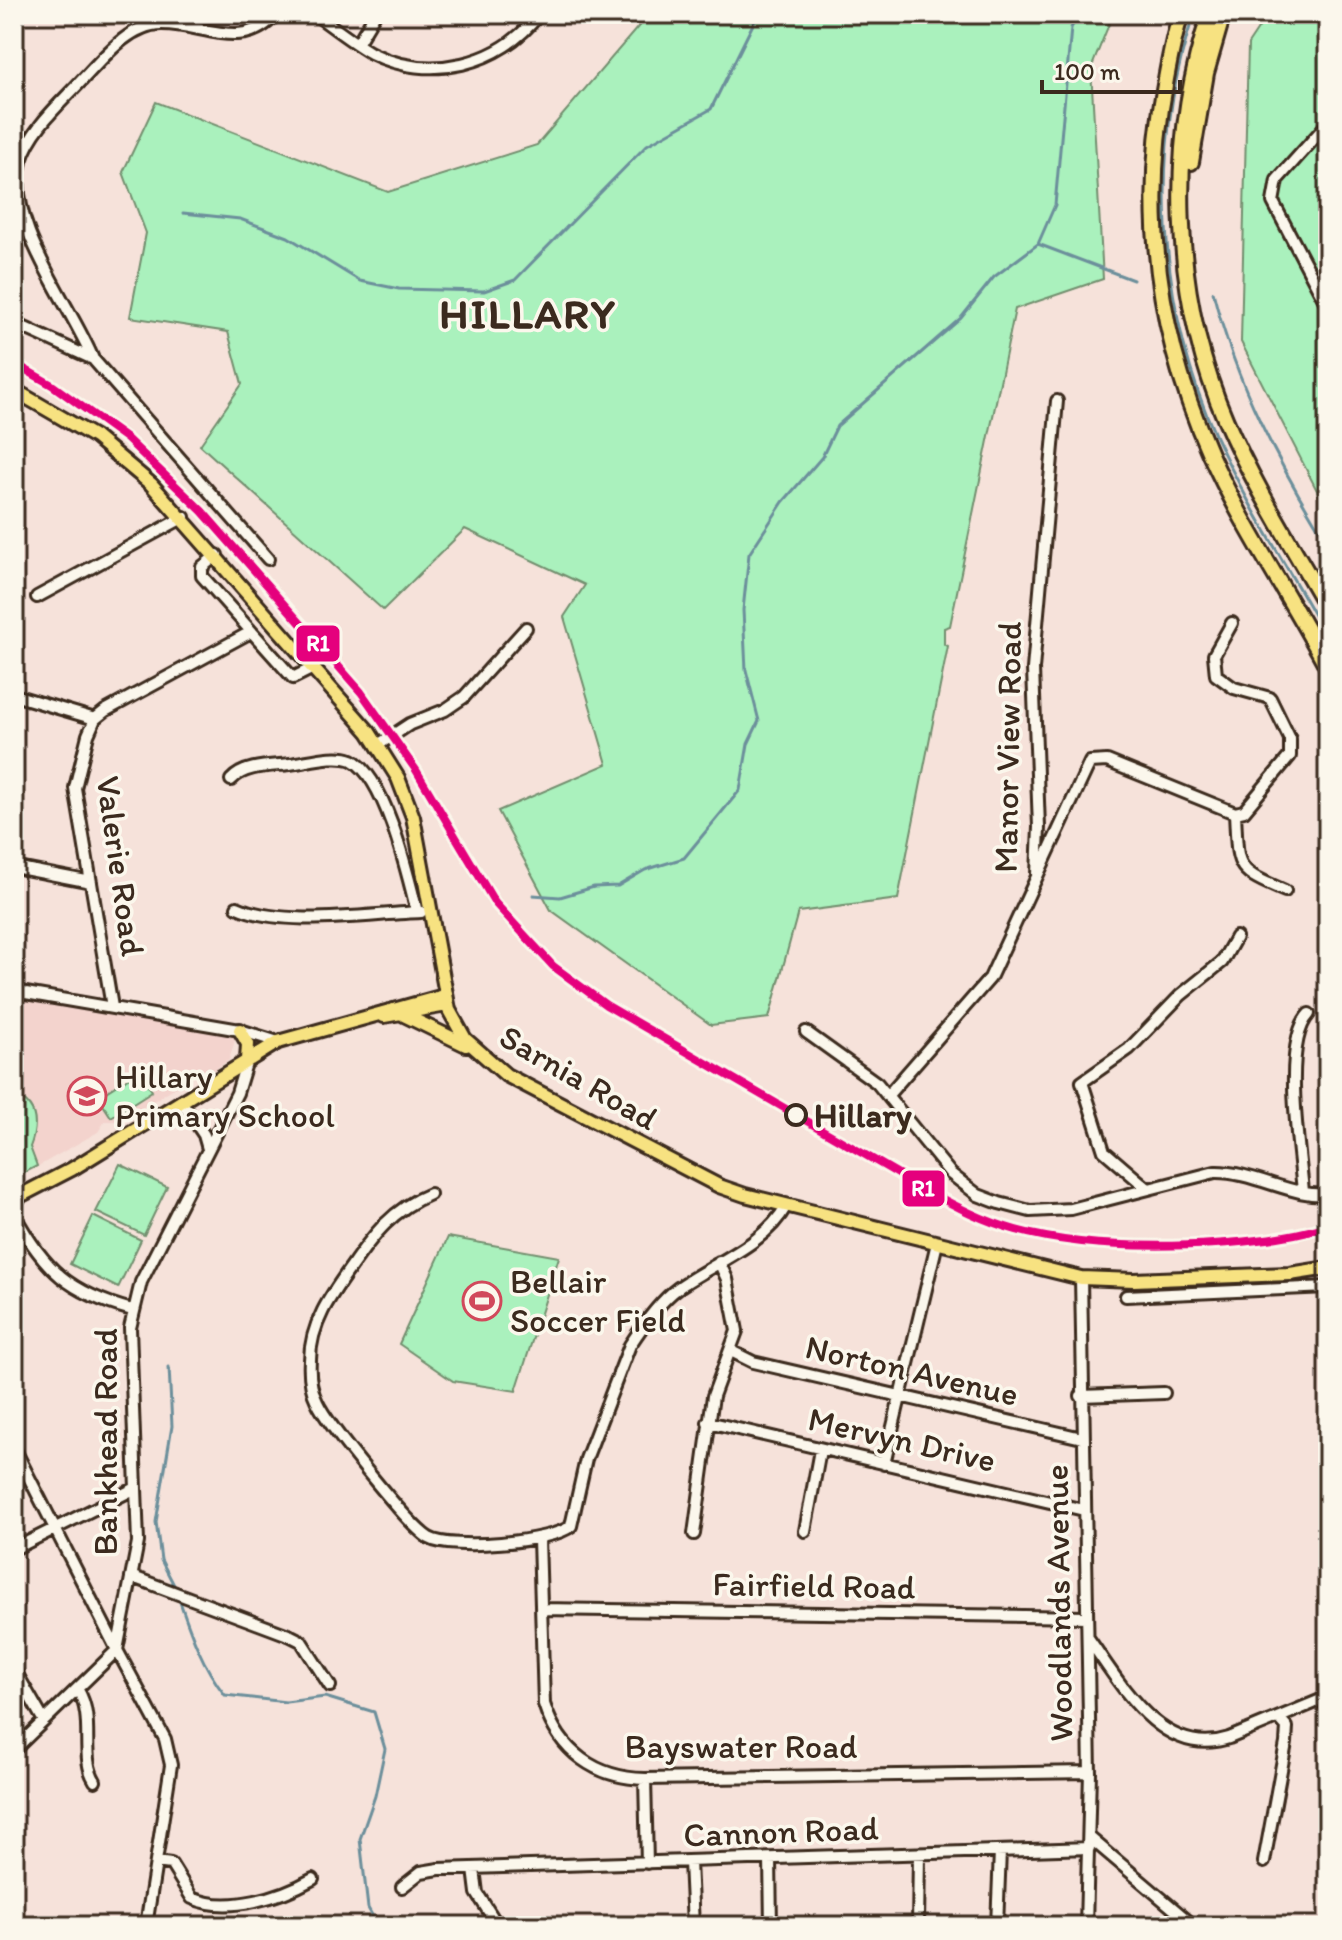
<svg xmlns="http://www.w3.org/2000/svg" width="1342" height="1940" font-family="Itim,sans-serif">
  <rect width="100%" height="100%" fill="#f6e2da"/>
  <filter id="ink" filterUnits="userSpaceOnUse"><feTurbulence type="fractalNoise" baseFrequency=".0125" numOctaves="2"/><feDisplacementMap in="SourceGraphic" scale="16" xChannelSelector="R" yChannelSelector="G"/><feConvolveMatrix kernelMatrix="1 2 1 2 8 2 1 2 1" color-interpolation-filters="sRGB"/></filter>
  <g filter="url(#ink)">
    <path fill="#f3d3cd" d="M14,998L185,1027L236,1037L229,1060L211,1072L196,1074L122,1121H105L98,1132L14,1180Z"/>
    <path fill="#aaf1bd" stroke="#728e6e" stroke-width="2" d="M649,14H1113L1091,69L1103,279L1015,309L950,626L944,628V644L948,646L898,899L798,912L769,1018L711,1025L551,910L498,811L607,764L564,617L585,585L465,529L383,610L200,445L242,384L228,332L130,317L146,233L123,172L156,102L388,192L537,145Z
      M1268,14H1328V512L1241,342L1248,44Z
      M139,1071L152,1091L111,1117L98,1097Z
      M14,1095C39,1105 38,1126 30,1147L37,1166L14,1178Z
      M120,1164L167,1187L144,1235L96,1212Z
      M93,1216L141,1240L118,1288L70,1264Z
      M448,1237L559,1257L516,1391L453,1381L399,1344Z"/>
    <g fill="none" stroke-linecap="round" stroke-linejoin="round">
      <path stroke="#6c8f9b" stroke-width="3" d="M1194,14C1148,149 1158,307 1216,437C1248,507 1291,572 1328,640
        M183,213L240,219L288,237L360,281L399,289L484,291L515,280L647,145L711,109L758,14
        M1038,244L1133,280
        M1213,292C1236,384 1279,465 1328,544
        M533,895L560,897L594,887L618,886L645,870L684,858L740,790L748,744L759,721L746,670L743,610L749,554L783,502L822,457L837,426L961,318L994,277L1038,244L1055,205L1071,28L1079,14
        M169,1367L172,1426L156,1522L161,1560L176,1589
        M178,1596C190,1631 202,1666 225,1695L286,1702L325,1697L374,1712L385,1749L375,1796L360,1839L368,1908L378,1926"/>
      <defs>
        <path id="minor" d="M315,14C333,27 352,42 371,53C429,82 500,66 539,14
          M357,44L375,14
          M1328,123L1277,180L1273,202L1328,307
          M14,323L93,359L268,559
          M93,359C71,304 4,223 21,161C31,128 61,103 83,79C103,58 130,24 161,24C202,23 243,53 276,14
          M217,555L202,567V576L293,678L315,667
          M37,597L184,517
          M14,695L95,719
          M378,745L410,724L445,710L464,697L526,628
          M231,780C244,765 272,766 290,764C307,762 336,753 352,760C386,778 408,876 417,912
          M1235,813C1238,868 1233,869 1285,891
          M14,867L91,882
          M1037,874L1039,827L1033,669L1057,401
          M237,907C283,928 369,914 421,912
          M14,991L240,1030L278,1042
          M112,1007L75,788L88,735L95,719L105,711L249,633
          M806,1032L877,1083L951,1174L978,1195L999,1203L1030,1211L1071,1209L1215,1172C1252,1171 1297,1199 1328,1194
          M888,1095L990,978L1090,762L1107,761L1235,813L1244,811L1290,756V739L1270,698L1234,688L1216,675L1214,655L1232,623
          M181,1101L204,1135L208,1149
          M1147,1188L1104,1151L1082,1082L1129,1049L1181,995L1222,962L1236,937
          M1303,1192C1300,1151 1281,1044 1309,1014
          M430,1194C393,1209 373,1235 351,1267C331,1295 310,1324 310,1360C309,1374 311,1390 317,1402C327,1424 410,1527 429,1538C451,1551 552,1542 571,1526L586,1459L630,1345C643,1325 659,1302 678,1288C713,1263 765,1245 786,1206
          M14,1214C44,1270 70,1293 132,1310
          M1081,1278L1090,1772L1086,1926
          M1126,1296L1328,1287
          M731,1351L753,1362L1082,1438
          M1081,1396L1164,1393
          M708,1422L1084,1510
          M14,1448L117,1650L14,1750
          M884,1464L937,1243
          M805,1531L820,1450
          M694,1534L713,1396L737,1331L727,1279L719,1262
          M539,1539L544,1704C559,1752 596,1778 645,1779L1090,1772
          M14,1549L134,1489
          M133,1577L291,1636L301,1641L330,1686
          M541,1609L1087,1617
          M1088,1638C1120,1683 1162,1760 1229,1738L1328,1697
          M14,1669L44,1721
          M78,1690C96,1720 79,1756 95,1781
          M645,1779L647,1863
          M1089,1837L1194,1926
          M770,1859L771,1926
          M156,1862L171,1864L192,1898C228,1914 281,1897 313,1879
          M690,1862L693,1926
          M1264,1862L1286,1743L1287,1727L1279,1718
          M474,1869L477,1893L498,1926
          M402,1887L421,1872L439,1869L1089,1848
          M146,1926L171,1765L165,1739L117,1650L138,1542L130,1328L141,1282L237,1093L247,1060
          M918,1926L919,1854
          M997,1926L1000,1851"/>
        <path id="major" d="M14,390L95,437L151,484L369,732L398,778L413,817L449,1010L465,1039L506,1075L719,1186L745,1195L1081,1278L1134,1280L1290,1274L1328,1268
          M404,1015L466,1045
          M384,1016L447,1005
          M240,1030L248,1044L247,1060
          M14,1199L72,1169L278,1042L444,996"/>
        <path id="highway" d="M1181,14C1174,35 1170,57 1166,79C1141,208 1157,334 1210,454C1243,528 1290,596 1328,668
          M1210,14C1167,143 1172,296 1226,421C1254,486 1293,547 1328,609
          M1191,162L1206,73L1223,14"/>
      </defs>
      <use href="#minor" stroke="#3b2a1e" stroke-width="16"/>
      <use href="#major" stroke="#3b2a1e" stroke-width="18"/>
      <use href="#highway" stroke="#3b2a1e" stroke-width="20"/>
      <use href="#minor" stroke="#fbf7ec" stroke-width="10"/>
      <use href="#major" stroke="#f7e281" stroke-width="12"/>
      <use href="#highway" stroke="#f7e281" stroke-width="14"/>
      <defs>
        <path id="rail-1" d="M14,363L52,385L127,439L202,511L361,692L416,770L495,903L553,966L606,1005L926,1190C955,1206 983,1221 1016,1230C1098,1253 1246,1250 1328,1226"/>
      </defs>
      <use href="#rail-1" stroke="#fbf7ec" stroke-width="14"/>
      <use href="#rail-1" stroke="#e5007d" stroke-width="8"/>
    </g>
  </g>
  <defs>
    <symbol id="school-ring" viewBox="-11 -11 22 22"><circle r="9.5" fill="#fbf7ec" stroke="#d1495b" stroke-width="1.5"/><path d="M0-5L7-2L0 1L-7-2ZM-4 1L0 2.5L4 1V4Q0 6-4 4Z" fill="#d1495b"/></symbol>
    <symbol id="stadium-ring" viewBox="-11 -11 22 22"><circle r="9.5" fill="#fbf7ec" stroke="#d1495b" stroke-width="1.5"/><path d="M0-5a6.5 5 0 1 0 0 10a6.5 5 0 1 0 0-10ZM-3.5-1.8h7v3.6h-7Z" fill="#d1495b"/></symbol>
  </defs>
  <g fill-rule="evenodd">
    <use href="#school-ring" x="65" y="1074" width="44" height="44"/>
    <use href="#stadium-ring" x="460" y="1279" width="44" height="44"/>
  </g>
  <circle fill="#fbf7ec" stroke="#3b2a1e" stroke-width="4" cx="796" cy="1115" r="10"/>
  <g text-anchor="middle" stroke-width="7" stroke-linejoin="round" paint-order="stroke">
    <g font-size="34" fill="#3b2a1e" stroke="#fbf7ec">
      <text transform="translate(1007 747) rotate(-89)" y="12">Manor View Road</text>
      <text transform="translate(121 866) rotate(82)" y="12">Valerie Road</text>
      <text transform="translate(579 1077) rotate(30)" y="12">Sarnia Road</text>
      <text transform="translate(912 1370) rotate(13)" y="12">Norton Avenue</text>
      <text transform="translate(902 1439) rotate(13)" y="12">Mervyn Drive</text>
      <text transform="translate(105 1442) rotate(-90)" y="12">Bankhead Road</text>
      <text transform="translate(814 1585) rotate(1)" y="12">Fairfield Road</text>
      <text transform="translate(1058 1603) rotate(-91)" y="12">Woodlands Avenue</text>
      <text x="741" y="1758">Bayswater Road</text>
      <text transform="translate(781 1831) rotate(-2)" y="12">Cannon Road</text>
    </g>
    <g font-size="34" fill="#3b2a1e" stroke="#fbf7ec" text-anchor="start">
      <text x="115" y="1088">Hillary<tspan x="115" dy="39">Primary School</tspan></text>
      <text x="510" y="1293">Bellair<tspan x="510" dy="39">Soccer Field</tspan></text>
    </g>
    <g font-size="34" font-weight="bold" fill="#3b2a1e" stroke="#fbf7ec" text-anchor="start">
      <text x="814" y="1127">Hillary</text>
    </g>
    <g font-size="42" font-weight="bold" letter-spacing="2" fill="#3b2a1e" stroke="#fbf7ec">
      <text x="528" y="328">HILLARY</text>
    </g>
  </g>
  <g stroke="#fbf7ec" stroke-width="3">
    <rect x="295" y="624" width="46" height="39" rx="8" fill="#e5007d"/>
    <rect x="901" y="1169" width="45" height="39" rx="8" fill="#e5007d"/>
  </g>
  <g font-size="22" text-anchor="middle" font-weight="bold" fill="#fff">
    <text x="318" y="651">R1</text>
    <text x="923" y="1196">R1</text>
  </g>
  <rect width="1342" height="1940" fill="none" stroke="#fbf7ec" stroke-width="48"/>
  <rect x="24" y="24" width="1294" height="1892" fill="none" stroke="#3b2a1e" stroke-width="3" filter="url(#ink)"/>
  <path d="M1042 80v12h138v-12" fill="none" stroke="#3b2a1e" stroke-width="4"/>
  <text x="1054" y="80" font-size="24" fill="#3b2a1e" stroke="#fbf7ec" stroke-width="6" paint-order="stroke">100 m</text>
</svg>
